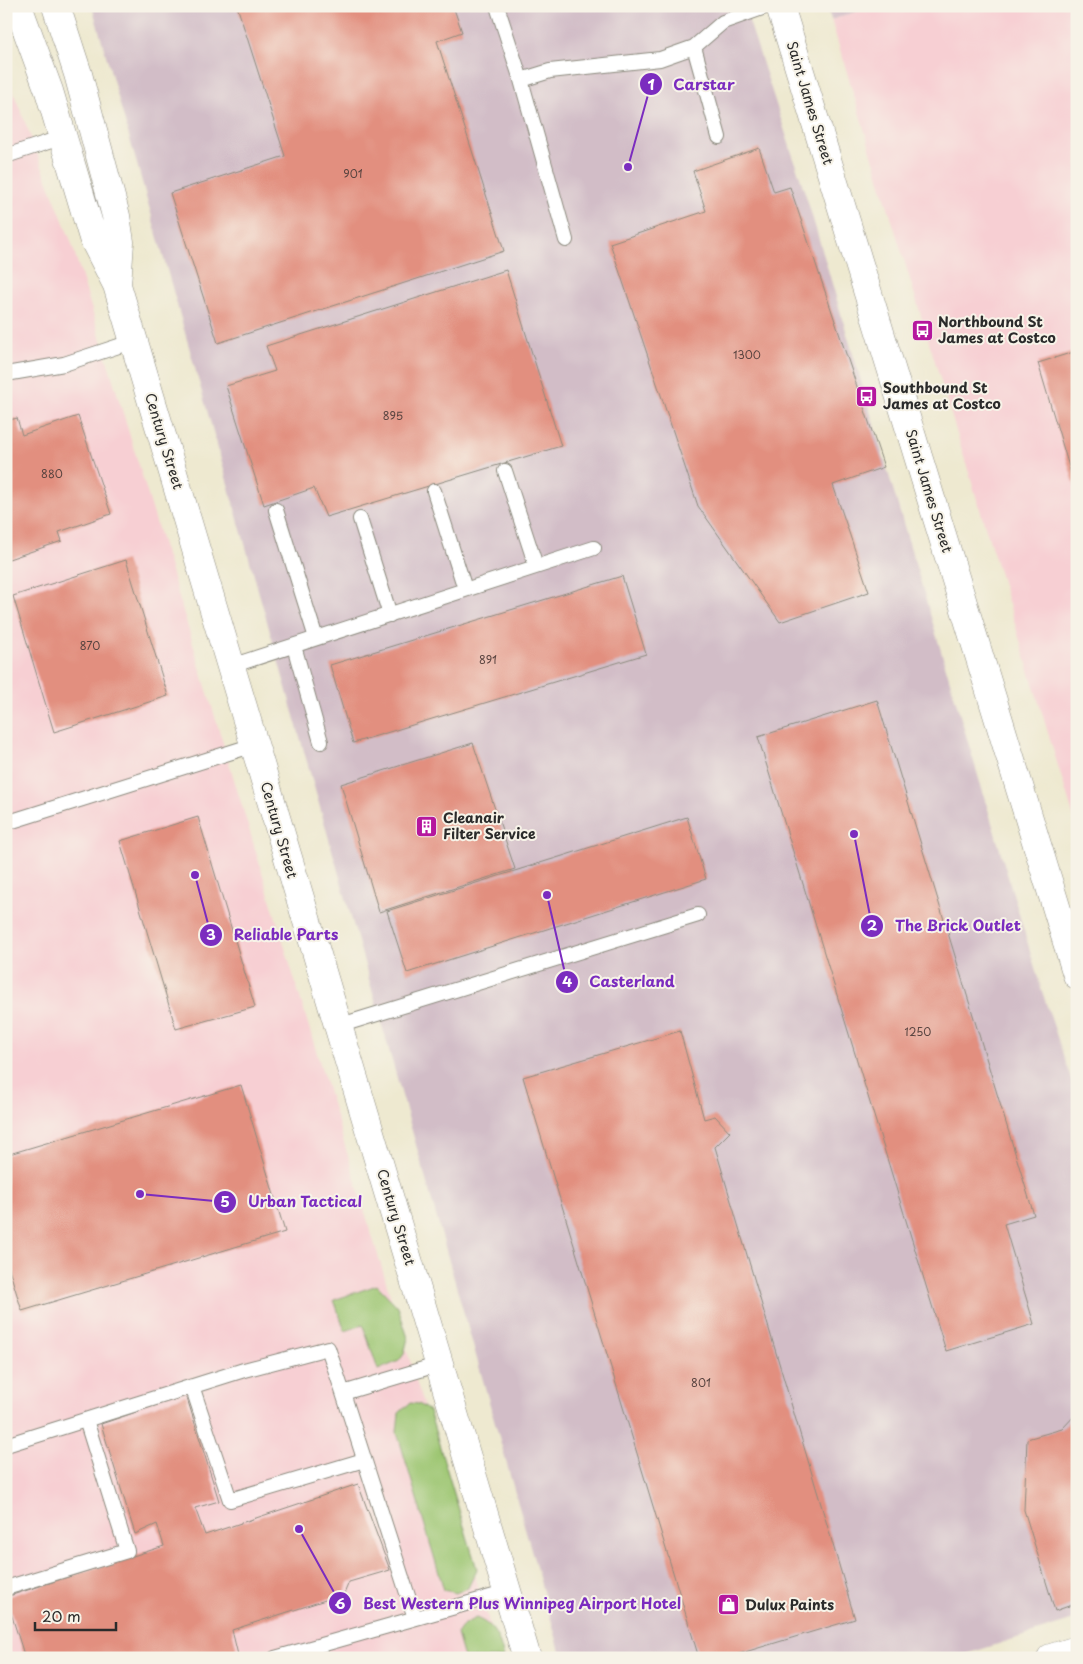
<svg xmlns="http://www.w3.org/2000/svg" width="1083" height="1664" font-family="'Playpen Sans',sans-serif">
  <rect width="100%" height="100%" fill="#f7f3e8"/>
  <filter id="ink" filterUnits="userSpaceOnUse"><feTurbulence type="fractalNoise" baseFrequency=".02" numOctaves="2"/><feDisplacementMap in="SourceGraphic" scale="10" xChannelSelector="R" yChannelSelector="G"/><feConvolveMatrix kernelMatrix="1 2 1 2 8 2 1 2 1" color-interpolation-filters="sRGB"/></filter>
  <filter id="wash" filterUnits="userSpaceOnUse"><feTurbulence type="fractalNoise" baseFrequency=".0096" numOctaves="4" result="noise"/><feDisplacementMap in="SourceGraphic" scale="20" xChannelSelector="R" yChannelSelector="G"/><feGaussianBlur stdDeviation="1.12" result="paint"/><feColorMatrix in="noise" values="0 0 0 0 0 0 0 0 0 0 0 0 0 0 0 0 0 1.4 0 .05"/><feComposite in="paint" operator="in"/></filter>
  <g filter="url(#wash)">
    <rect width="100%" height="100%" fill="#eee9d0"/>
    <path fill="#f7cfd3" d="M872,6H1077V828L831,20Z
      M6,73L71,241L500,1658H6Z"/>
    <path fill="#d2bdc7" d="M92,6H744L807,199L1041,988L1077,1097V1619L954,1658H562Z
      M827,6H872L831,20Z"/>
    <path fill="#9dc672" stroke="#64784e" d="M377,1285L398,1307L408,1338L404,1354L399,1361L378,1370L363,1325L345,1331L334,1300Z
      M410,1403L419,1404L429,1411L477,1569L468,1588L456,1593L444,1590L397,1432L399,1413Z
      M476,1618C495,1625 499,1639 504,1658H464L457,1634L464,1624Z"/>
    <g id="blocks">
      <path fill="#e28f7f" d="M237,6H453L462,32L437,41L504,251L218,343L170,193L285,156Z
        M759,148L774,192L790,187L884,467L833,485L869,592L780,622L698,506L610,243L706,211L693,171Z
        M506,270L561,446L326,517L314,488L264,505L226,386L275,371L266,346Z
        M1077,351V490H1076L1038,363Z
        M78,416L111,514L59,532L62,541L6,560V421L17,418L22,435Z
        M126,560L168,696L54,732L13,596Z
        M622,576L646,654L353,743L330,665Z
        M877,700L1034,1215L1004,1224L1034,1324L946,1351L758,737Z
        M473,743L515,869L379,912L341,784Z
        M198,817L255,1007L176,1029L120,841Z
        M687,817L706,879L407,973L387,911Z
        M680,1031L704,1119L715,1116L730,1132L715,1147L855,1619L725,1658H699L523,1077Z
        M241,1085L285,1232L22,1311L6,1259V1155Z
        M186,1395L219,1501L195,1508L205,1535L358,1484L390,1570L349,1582L344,1594L232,1630L238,1655L229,1658H25L6,1597L164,1546L157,1524L135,1534L101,1424Z
        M1077,1413V1603L1055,1611L1024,1510L1027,1439L1062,1429Z"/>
    </g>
  </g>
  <g filter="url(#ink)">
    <use href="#blocks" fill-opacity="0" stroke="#8c8a7e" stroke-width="1"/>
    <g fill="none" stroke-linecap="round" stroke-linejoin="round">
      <defs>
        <path id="service" d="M497,6L521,80
          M694,47L719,137
          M6,156L63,137
          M566,240L521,80L550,71L660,59L694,47L723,22L768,6
          M6,374L64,364L134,341
          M505,471L536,566
          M434,491L465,589
          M276,510L316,638
          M360,519L390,615
          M294,646L321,742
          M231,666L594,548
          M6,823L254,745
          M338,1026L698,915
          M192,1386L230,1500L364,1460
          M343,1393L415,1618
          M6,1445L244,1370L328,1348L343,1393L440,1364
          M6,1588L127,1551L86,1420
          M275,1658L508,1592"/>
        <path id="secondary" d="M780,6L1077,975
          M1051,1658L1077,1650"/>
        <path id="primary" d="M18,6L49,91L93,238L117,285L527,1658
          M56,6L78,74L116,216L120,242L117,285"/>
      </defs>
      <use href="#service" stroke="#8c8a7e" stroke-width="16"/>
      <use href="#secondary" stroke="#8c8a7e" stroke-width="29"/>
      <use href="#primary" stroke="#8c8a7e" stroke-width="29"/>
      <use href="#service" stroke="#fff" stroke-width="14"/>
      <use href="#secondary" stroke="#fff" stroke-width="28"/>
      <use href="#primary" stroke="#fff" stroke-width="28"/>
    </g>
  </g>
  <defs>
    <symbol id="bus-square" viewBox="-11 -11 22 22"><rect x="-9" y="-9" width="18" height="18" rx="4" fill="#b5179e" stroke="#f7f3e8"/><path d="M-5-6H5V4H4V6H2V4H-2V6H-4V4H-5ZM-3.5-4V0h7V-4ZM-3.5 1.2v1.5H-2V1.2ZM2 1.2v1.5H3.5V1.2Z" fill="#fff"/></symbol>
    <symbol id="building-square" viewBox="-11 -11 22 22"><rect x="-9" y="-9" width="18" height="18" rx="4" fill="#b5179e" stroke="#f7f3e8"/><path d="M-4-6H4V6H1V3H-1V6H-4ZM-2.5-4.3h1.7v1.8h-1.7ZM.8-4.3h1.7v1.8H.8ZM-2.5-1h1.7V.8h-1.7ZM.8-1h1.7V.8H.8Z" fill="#fff"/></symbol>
    <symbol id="shop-square" viewBox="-11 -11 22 22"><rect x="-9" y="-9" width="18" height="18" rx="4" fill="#b5179e" stroke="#f7f3e8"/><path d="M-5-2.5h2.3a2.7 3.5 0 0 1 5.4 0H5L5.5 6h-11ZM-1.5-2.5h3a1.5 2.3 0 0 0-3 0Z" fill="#fff"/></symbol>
  </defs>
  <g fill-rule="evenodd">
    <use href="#bus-square" x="910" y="318" width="25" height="25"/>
    <use href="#bus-square" x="854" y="384" width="25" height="25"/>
    <use href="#building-square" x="414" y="814" width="25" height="25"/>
    <use href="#shop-square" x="716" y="1592" width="25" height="25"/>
  </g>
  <g text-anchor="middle" stroke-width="4" stroke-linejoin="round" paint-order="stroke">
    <g font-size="11" fill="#594440">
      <text x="353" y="178">901</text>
      <text x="747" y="359">1300</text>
      <text x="393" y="420">895</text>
      <text x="52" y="478">880</text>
      <text x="90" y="650">870</text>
      <text x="488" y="664">891</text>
      <text x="918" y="1036">1250</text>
      <text x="701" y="1387">801</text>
    </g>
    <g font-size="14" fill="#2b2b2b" stroke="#f7f3e8">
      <text transform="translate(810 103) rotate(73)" y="5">Saint James Street</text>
      <text transform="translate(164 441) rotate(73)" y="5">Century Street</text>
      <text transform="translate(929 491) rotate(73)" y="5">Saint James Street</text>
      <text transform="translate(279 830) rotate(74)" y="5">Century Street</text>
      <text transform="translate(396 1217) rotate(73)" y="5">Century Street</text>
    </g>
    <g font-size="14" font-weight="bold" fill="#2b2b2b" stroke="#f7f3e8" text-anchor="start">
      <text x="938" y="327">Northbound St<tspan x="938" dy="16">James at Costco</tspan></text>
      <text x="883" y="393">Southbound St<tspan x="883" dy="16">James at Costco</tspan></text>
      <text x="443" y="823">Cleanair<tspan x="443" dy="16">Filter Service</tspan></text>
      <text x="745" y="1610">Dulux Paints</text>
    </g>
  </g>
  <path fill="none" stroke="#7b2cbf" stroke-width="2" d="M628 167L651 84M854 834L872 926M195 875L211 935M547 895L567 982M140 1194L225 1202M299 1529L340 1603"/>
  <g fill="#7b2cbf" stroke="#f7f3e8" stroke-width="2">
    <circle cx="628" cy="167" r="5"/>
    <circle cx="854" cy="834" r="5"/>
    <circle cx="195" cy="875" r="5"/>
    <circle cx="547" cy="895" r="5"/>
    <circle cx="140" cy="1194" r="5"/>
    <circle cx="299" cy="1529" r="5"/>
    <circle cx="651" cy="84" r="12"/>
    <circle cx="872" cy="926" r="12"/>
    <circle cx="211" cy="935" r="12"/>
    <circle cx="567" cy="982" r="12"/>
    <circle cx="225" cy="1202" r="12"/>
    <circle cx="340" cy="1603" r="12"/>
  </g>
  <g font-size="15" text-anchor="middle" font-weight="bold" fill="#fff">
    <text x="651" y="90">1</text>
    <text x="872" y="931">2</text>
    <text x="211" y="940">3</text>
    <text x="567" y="987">4</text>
    <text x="225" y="1207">5</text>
    <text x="340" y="1609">6</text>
  </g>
  <g font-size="15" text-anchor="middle" font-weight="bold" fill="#7b2cbf" stroke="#f7f3e8" stroke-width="4" stroke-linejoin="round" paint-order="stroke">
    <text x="704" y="90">Carstar</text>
    <text x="958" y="931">The Brick Outlet</text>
    <text x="286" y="940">Reliable Parts</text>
    <text x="632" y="987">Casterland</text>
    <text x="305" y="1207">Urban Tactical</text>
    <text x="522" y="1609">Best Western Plus Winnipeg Airport Hotel</text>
  </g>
  <rect width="1083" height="1664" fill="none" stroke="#f7f3e8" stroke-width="25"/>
  <path d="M35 1622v8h81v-8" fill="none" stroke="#2b2b2b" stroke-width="2.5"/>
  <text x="42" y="1622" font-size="15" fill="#2b2b2b" stroke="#f7f3e8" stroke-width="4" paint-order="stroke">20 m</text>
</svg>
